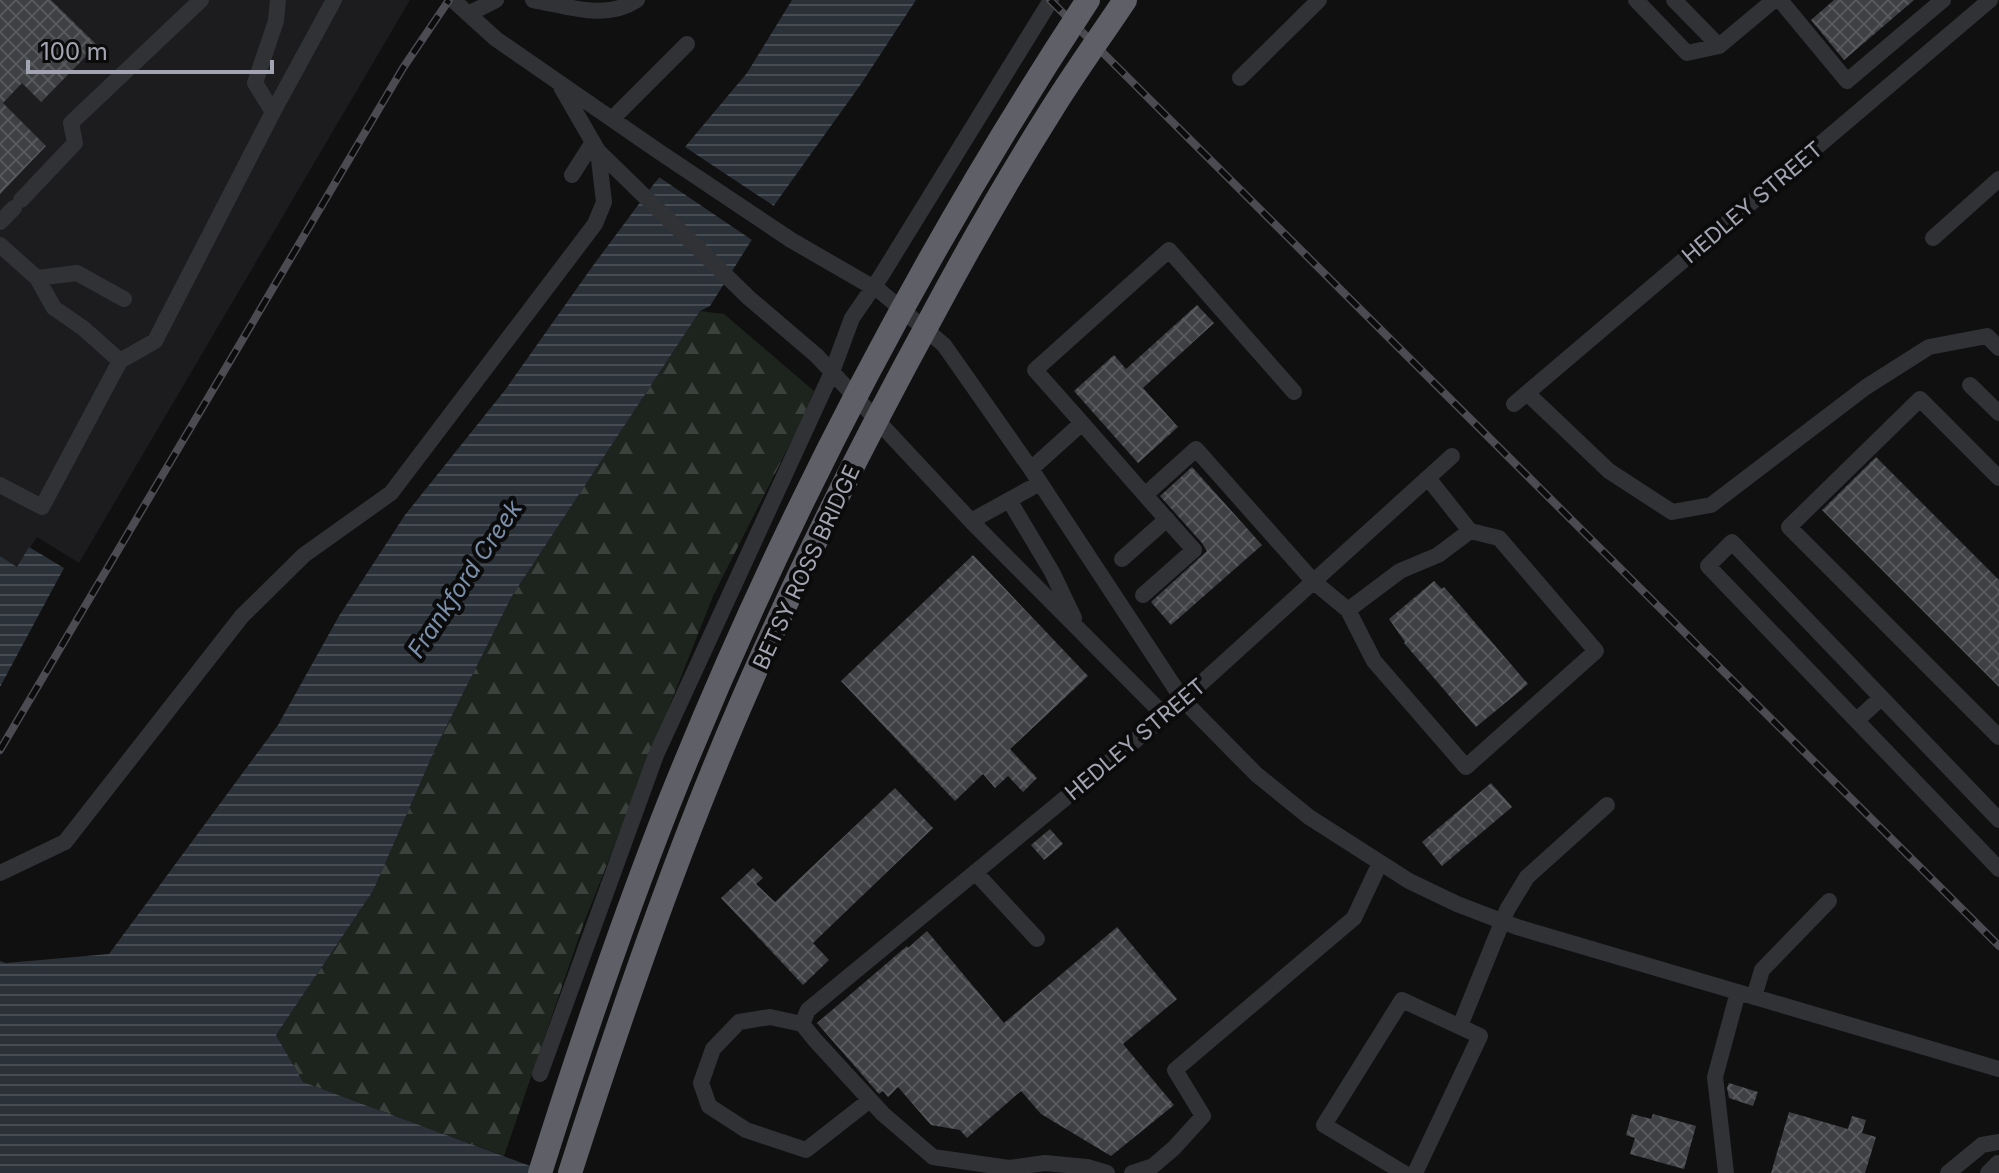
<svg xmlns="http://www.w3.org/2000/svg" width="1999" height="1173" font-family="Inter,sans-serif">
  <defs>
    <pattern id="forest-firs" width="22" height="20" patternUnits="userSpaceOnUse" patternTransform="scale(2)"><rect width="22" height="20" fill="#1d241e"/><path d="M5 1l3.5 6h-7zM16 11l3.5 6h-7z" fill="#3b413c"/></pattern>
    <pattern id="water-rules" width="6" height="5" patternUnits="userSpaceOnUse" patternTransform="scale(2)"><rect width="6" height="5" fill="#2b3139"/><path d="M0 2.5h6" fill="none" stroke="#474c53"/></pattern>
    <pattern id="building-cross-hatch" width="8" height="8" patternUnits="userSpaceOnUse" patternTransform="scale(2)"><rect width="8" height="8" fill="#3f4044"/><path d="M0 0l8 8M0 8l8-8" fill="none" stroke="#58595d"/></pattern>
  </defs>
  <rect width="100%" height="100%" fill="#101011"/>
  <path fill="#1c1c1e" d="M0,0H410L79,563L37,537L17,568L0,556Z"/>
  <path fill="url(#forest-firs)" d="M700,311L724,314L814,391L798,428L713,596L583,925L504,1156L303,1082L276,1035L373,891L437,745L512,596Z"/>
  <path fill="url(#water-rules)" d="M792,0H916L861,84L770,211L710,306L700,311L512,596L437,745L373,891L276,1035L303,1082L549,1173H0V961L6,963L109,954L278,725L339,616L405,515L505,390L592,267L653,185L747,73Z
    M29,547L64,568L0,687V556L17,567Z"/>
  <path fill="#101011" d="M682,145L777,208L755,242L656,175Z"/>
  <path fill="url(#building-cross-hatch)" d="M0,0H51L97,45L41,102L22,83L3,103L46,146L0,194Z
    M1834,0H1914L1844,60L1811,20Z
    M1197,305L1214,323L1143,388L1178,427L1138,463L1074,391L1114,355L1126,369Z
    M1876,457L1999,580V687L1822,510Z
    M1192,467L1262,545L1171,625L1151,602L1207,551L1202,543L1160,496Z
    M973,555L1088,676L1010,749L1037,778L1023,792L1008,776L995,788L983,774L955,801L841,681Z
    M1434,581L1442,589L1444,587L1459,604L1528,684L1476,727L1404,643L1405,642L1389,619Z
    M1491,783L1512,807L1442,866L1422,842Z
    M895,788L933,828L813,943L829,960L803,985L721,898L753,868L763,878L756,884L775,902Z
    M1050,829L1063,844L1044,860L1031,845Z
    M1117,927L1177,999L1123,1044L1174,1105L1111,1156L1041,1114L1021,1091L967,1138L960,1130L931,1125L898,1087L888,1097L883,1091L879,1094L817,1023L907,946L908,948L927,931L1004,1023Z
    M1729,1083L1758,1092L1753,1106L1729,1098L1727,1088Z
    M1789,1112L1848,1129L1852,1116L1866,1120L1862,1133L1876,1137L1865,1173H1771Z
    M1632,1114L1651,1119L1653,1114L1696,1126L1684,1169L1630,1154L1635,1138L1626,1135Z"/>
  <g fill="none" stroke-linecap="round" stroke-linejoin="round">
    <path stroke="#313236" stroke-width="16" d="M453,0L496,39L658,151L791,240L881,292L944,345L1031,469L1183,700L1256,774L1309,817L1409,881L1457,904L1517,927L1999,1069
      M533,0C567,6 606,21 637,0
      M1636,0L1687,53L1719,46L1774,0
      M1674,0L1719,46
      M1780,0L1847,81L1943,0
      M468,14L496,0
      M1240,78L1319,0
      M561,87L598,151L749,298L817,356L971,521L1165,716
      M273,112L255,83L276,21L278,0
      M612,119L687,44
      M572,175L593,142
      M21,200L75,143L71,123L201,0
      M0,222L14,208
      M1933,238L1999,179
      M0,245L37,278L54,308L83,328L120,361
      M37,278L77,273L124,299
      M1970,385L1999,413
      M1527,393L1609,471L1672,512L1711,505L1866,387L1929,347L1987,336L1999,348
      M1514,404L1990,0
      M1082,423L1035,370L1169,250L1294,392
      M1031,469L1082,423L1145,495
      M1999,478L1920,399L1789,527L1999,737
      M0,485L42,507L120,361L155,341L273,112L334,0
      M1009,500L1052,572L1074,618
      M971,521L1040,483
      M1122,559L1167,519
      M1143,595L1194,550L1145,495L1196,449L1314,582L1348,610L1400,571L1438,555L1470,531L1428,478
      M1348,610L1374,661L1466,767L1596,651L1499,538L1470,531
      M1857,720L1881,698
      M1999,820L1732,542L1708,566L1999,869
      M975,872L1037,939
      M0,873L65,842L242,616L304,555L391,493L595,224L604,202L598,151
      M1754,997L1762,970L1829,901
      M802,1024L770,1017L739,1022L713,1049L701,1083L709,1106L746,1130L806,1150L870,1100
      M1460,1026L1507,910L1527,877L1607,805
      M540,1074L656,755L832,372L852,318L881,276L1051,0
      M1107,1173L1087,1167L1045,1163L1009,1168L933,1157L883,1114L815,1040L802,1024L808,1010L1165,716L1452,456
      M1132,1173L1153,1166L1174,1148L1203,1116L1175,1070L1354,918L1380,863
      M1404,1173L1324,1125L1402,1000L1480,1036L1415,1173
      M1726,1173L1715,1077L1738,992
      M1948,1173L1982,1145L1999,1142
      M1988,1173L1998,1163"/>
    <defs>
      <path id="rail" d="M1050,0L1999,946
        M0,750L403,68L449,0"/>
    </defs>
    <use href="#rail" stroke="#4b4b51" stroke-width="8"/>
    <use href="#rail" stroke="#0b0b0c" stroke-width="5" stroke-dasharray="15" stroke-linecap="butt"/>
    <path stroke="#5e5f67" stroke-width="24" d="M540,1173C579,1049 621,925 669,803C781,523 922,253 1088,0
      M570,1173C610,1048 652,924 700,803C766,636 845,475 931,318C969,247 1009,177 1052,109C1075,72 1101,36 1125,0"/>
  </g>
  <g text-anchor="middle" stroke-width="8" stroke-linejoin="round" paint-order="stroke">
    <g font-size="22" fill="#a2a5b1" stroke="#0b0b0c">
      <text transform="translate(1752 202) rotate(-40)" y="8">HEDLEY STREET</text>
      <text transform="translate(806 567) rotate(-65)" y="8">BETSY ROSS BRIDGE</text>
      <text transform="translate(1135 739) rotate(-40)" y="8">HEDLEY STREET</text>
    </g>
    <g font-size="24" font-style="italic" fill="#7b8faa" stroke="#0b0b0c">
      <text transform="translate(465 579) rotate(-56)" y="8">Frankford Creek</text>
    </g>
  </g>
  <path d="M28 60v12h244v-12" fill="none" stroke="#a2a5b1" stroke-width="4"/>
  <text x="40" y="60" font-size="24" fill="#a2a5b1" stroke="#0b0b0c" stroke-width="6" paint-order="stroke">100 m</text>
</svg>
